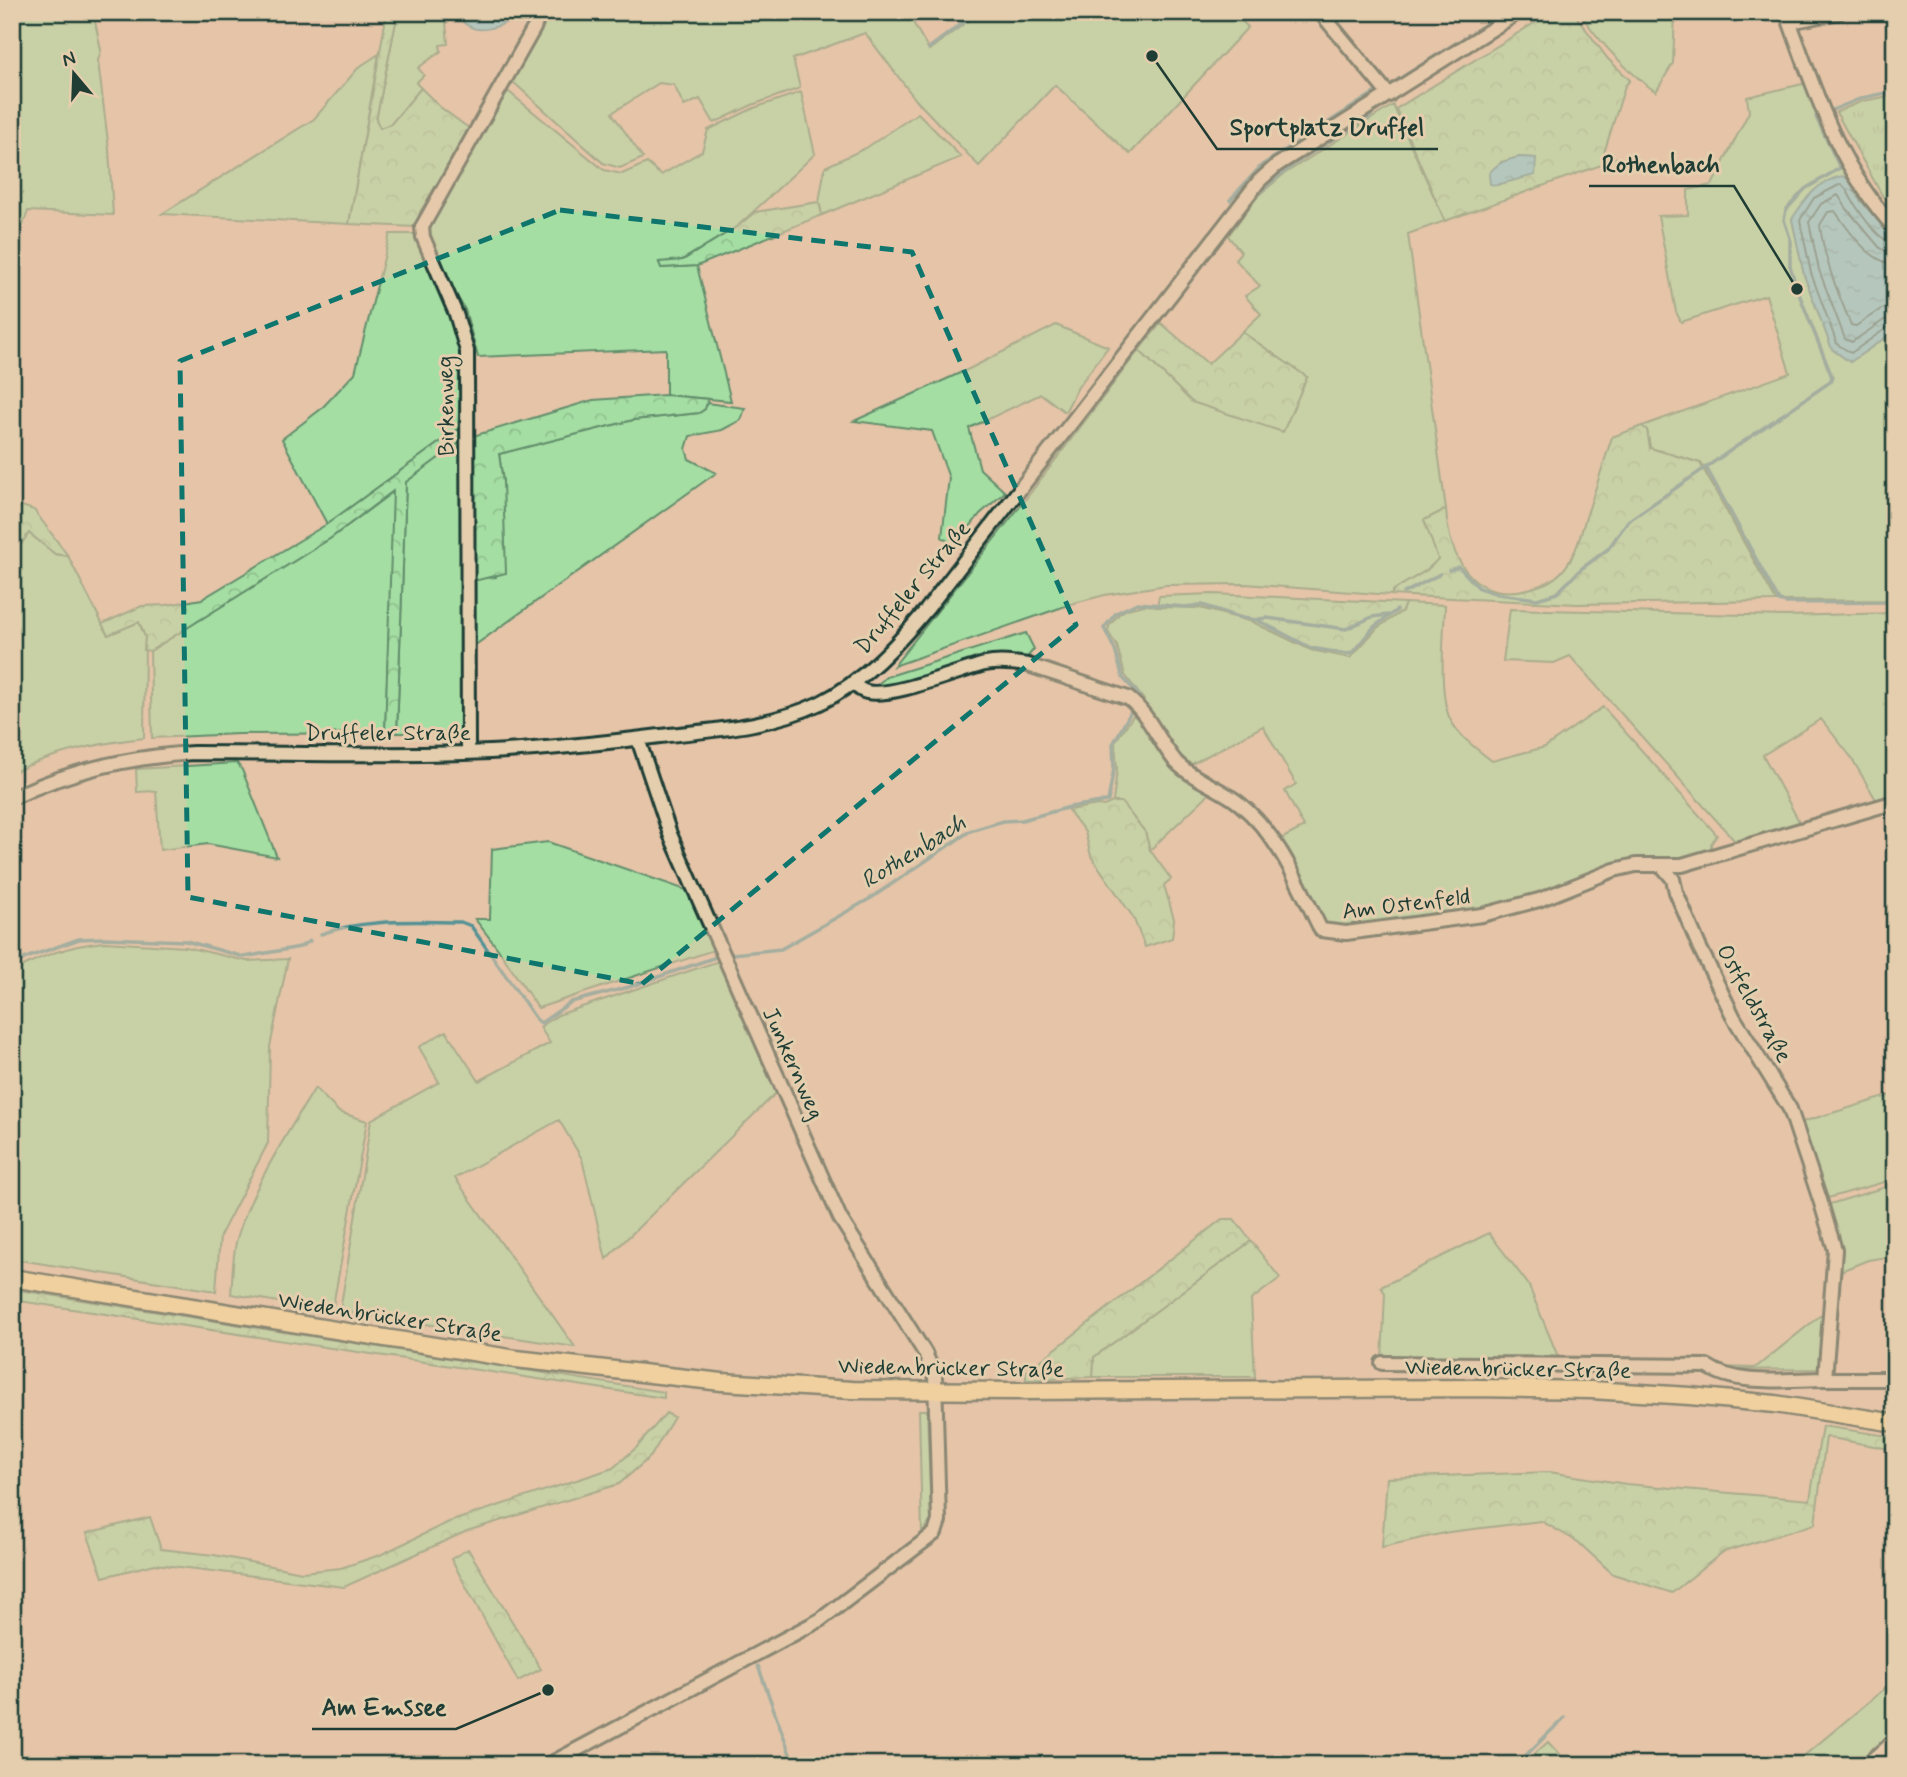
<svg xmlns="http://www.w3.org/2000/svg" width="1907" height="1777" font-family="Mynerve,sans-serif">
  <defs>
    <pattern id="forest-crowns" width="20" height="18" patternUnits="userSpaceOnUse" patternTransform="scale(1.75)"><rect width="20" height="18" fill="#a5dea3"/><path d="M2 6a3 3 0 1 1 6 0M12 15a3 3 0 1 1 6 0" fill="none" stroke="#8ebf8d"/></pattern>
    <pattern id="park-tufts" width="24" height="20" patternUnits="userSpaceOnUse" patternTransform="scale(1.75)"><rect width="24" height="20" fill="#a5dea3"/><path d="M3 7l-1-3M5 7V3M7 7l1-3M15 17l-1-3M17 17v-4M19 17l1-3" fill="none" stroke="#8ebf8d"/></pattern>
    <pattern id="water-ripples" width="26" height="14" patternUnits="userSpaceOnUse" patternTransform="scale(1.75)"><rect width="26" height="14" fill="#7acad6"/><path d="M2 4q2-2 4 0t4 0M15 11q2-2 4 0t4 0" fill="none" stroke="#63a5ae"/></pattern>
  </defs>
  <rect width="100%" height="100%" fill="#e5c4a8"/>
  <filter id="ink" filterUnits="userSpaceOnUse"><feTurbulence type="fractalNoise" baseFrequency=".0143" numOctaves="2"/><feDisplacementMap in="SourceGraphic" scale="14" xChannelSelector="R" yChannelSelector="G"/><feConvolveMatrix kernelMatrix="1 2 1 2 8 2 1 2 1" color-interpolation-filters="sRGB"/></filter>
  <g filter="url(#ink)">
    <path fill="#a5dea3" stroke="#628e6c" stroke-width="2" d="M12,12H93L101,50L98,61L109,150L113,215L28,211L12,257Z
      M398,12H445L448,44L440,45L441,51L418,68L424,75L416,83L421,88L391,124L380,128L376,120Z
      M545,12H907L929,50L980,12H1232L1248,27L1130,154L1055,85L979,166L916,100L865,33L793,59L800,88L752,105L714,123L700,99L684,106L674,85L659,83L612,113L643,158L620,168L603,163L511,80Z
      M1579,12H1675L1673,63L1656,92C1624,69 1601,44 1579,12Z
      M379,54L349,224L162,214L314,119L359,67Z
      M1807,83C1829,144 1850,184 1895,232V240L1859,199L1851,182L1792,219L1804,275L1832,349L1850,362L1895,331V600L1776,601L1701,463L1650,448L1647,430L1642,426L1790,373L1766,295L1681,322L1676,312L1658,216L1688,215V190L1712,185L1749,112L1747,97Z
      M509,92L604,170L622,174L647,163L661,175L702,151L708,130L754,108L801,92L815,154L738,226L682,260L659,263L662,268L697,266L731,401L666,395V349L478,357L465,310L437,261L426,230L503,94Z
      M1393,105L1445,221L1408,234L1446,509L1425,520L1439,559L1427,570L1394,590L1391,595L1245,584L1166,585L1105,595L1074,603L894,666L1022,504L1139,350L1192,402L1307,377L1242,332L1261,314L1245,296L1260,286L1235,259L1241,252L1228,236L1259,195L1284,174Z
      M918,113L961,157L822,215L819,202L825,167L866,148Z
      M390,234H417L452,314L463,351L458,429L327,524L282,439L321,409L355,373Z
      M1056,325L1108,347L1078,387L1065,412L1041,394L969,428L980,469L1005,492L980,514L955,546L942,537L949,478L932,431L854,421L971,368Z
      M706,403L745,408L741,420L722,430L690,436L686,449L689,459L716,473L471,648V579L496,577L503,482L499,454L633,420L699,413L705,409Z
      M463,440L465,733H397L406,482Z
      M394,491L385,733L238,734L152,738L150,651L331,538Z
      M29,533L55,554L68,556L108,635L139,622L145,637L144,738C99,743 53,752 12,773V557Z
      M1405,603L1445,605C1444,635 1438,693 1450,719C1459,737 1477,749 1492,761L1545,747L1603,707L1717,835L1711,844L1712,852L1682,860L1629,859L1537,895L1466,913L1347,928L1325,924L1279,840L1304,827L1285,791L1296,784L1263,726L1188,766L1179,759L1143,704L1144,700L1125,675L1117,646L1108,632L1109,626L1119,614L1127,609L1144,605L1200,608L1253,622L1311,650L1353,655L1377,628L1402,611Z
      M1510,609L1786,616L1895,613V798L1878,803L1851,757L1821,719L1763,755L1801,825L1739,844L1733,839L1570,656L1554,663L1503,661Z
      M1026,633L1034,649L1024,661L878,689L877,685L886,677Z
      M1137,710L1212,791L1150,850L1145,832L1121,803L1113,802L1117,770L1115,742Z
      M237,763L242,770L277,857L208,844L160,850L156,791L137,792L136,769Z
      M548,842L689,891L714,950L538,1008L498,949L475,919H490L492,849Z
      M104,942L186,947L246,961L288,959L270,1047L268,1143L220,1236L216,1291L12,1259V972C40,956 72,945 104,942Z
      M719,961L776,1093L606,1259L582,1159L559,1120L455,1178L575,1347L340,1311L371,1120L439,1082L419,1047L446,1031L479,1081L550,1043L540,1027L558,1015Z
      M315,1088L339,1112L367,1121L332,1311L231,1294C233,1276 232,1253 238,1235C253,1186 288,1132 315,1088Z
      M1895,1094V1179L1828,1198L1823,1197L1799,1123Z
      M1895,1184V1260L1893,1256L1868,1260L1838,1272L1826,1209L1830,1204Z
      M1489,1233L1528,1284L1559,1359L1382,1360L1385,1293L1381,1287Z
      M1251,1241L1280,1278L1251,1300L1255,1377H1093L1094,1357Z
      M1826,1311L1821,1366L1817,1369L1724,1370L1723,1367L1754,1368L1759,1365Z
      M919,1410H927L931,1520L922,1534Z
      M1895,1680V1731L1857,1765H1793Z"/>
    <path fill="url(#forest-crowns)" stroke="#628e6c" stroke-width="2" fill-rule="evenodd" d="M387,12H398L376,120L380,128L391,124L421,88L440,107L470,129L420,212L416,227L349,224Z
      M1552,12H1573L1608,59L1630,80L1625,86L1604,153L1618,159L1445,221L1396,109ZM1520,157L1535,158L1514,180L1496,185L1501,162Z
      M819,202L822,215L697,266L661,268L659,262L683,260L738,226L755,212Z
      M1161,323L1208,364L1242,332L1307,377L1283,432L1192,402L1139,350Z
      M666,395L708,399L705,409L699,413L633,420L499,454L503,482L506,573L478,580L471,579L473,436L593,400Z
      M1642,426L1647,430L1650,448L1700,463L1776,601L1577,604L1391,595L1394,590L1427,570L1438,559L1424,520L1446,509C1449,557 1472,603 1528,589C1543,585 1554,581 1564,569C1577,554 1581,532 1587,514C1596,488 1604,462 1612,437Z
      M458,429L463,440L406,482L397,733H385L393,491L331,538L150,651L144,650L145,637L139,622L108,635L102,624L142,606L167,605L202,599L327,524Z
      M12,503L34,510L68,556L55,554L29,533L12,557Z
      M1213,594L1405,603L1402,611L1377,628L1350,658L1311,650L1253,622L1215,611L1200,608L1157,607L1159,596Z
      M1113,802H1121L1145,832L1150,850L1171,879L1164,885L1174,919L1172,938L1145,947L1133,917L1091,856L1085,832L1068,810L1098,805L1104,806Z
      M1222,1219H1234L1251,1241L1094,1357L1093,1377L1026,1380V1372Z
      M12,1289L664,1392V1398L12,1300Z
      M666,1413L674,1417L651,1456L619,1484L467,1531L344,1587L155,1564L103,1577L87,1533L150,1517L161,1549L214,1555L302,1572L341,1568L380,1555L449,1522L613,1468L637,1447Z
      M1822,1426L1895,1437V1450L1826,1437L1815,1524L1723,1552L1672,1593L1613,1574L1578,1542L1541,1521L1449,1532L1382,1547L1387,1478L1549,1472L1626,1484L1810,1500Z
      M468,1549L541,1669L518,1681L451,1559Z
      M1548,1742L1569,1765H1522Z"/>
    <path fill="url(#park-tufts)" stroke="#628e6c" stroke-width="2" d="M1895,95V196L1883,197L1836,112L1863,101Z"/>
    <path fill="url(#water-ripples)" stroke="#569295" stroke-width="2" d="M456,12H522C501,28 471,41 456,12Z
      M1520,157L1536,158L1535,175L1496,185L1490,184L1489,174C1497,162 1507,160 1520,157Z
      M1843,176L1851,182L1859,199L1895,240V331L1850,362L1832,349L1804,275L1792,219C1805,199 1818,180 1843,176Z"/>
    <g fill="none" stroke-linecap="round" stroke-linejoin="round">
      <path stroke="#437575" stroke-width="2" d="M1895,244C1880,242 1862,216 1854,203C1849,196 1848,189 1841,184L1814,198L1800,220L1811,273L1837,344L1851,353L1888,327L1895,326
        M1895,253L1887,252L1880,248L1847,209L1838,195L1821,204L1809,222L1819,270L1845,339L1852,342L1884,320L1895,317
        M1895,264C1870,263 1848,230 1835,211L1828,212L1820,225C1824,260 1838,293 1851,325L1856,326L1881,309L1895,307"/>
      <path stroke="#569295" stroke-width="3.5" d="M929,48L977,12
        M1396,81L1505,12
        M1832,110L1862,98L1895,91
        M1230,200L1262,165L1374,93
        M1249,204C1282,166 1329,143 1371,116
        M1214,250L1236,221
        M1706,467L1779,601L1786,603L1895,602
        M1449,570L1459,567L1479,588L1498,594L1537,599L1557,593L1581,569L1608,549L1628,521L1830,382L1832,377L1797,289L1790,266V238L1784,220L1786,210L1805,189L1840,168L1816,117
        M1404,593L1440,574
        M1259,619L1267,618L1346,629L1372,617L1388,615
        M1140,699L1139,695L1123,678L1115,650L1104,628L1116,613L1137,603L1185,607L1202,605L1242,618L1257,620L1311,648L1347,654L1352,653L1374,627L1397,610
        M321,934C365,918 416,922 461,922L471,926L536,1019L541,1023L571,1002L629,987L716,957
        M732,954L781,949L871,898L970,831L1003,821L1022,820L1070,807L1108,801L1114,768L1113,744L1133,708
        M12,966L26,958L79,939L104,938L186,941L244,957L300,947L310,941
        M758,1666L794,1765
        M1516,1765L1564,1718"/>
      <defs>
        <path id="minor" d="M1320,12L1389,95
          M1786,12C1814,88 1838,168 1895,228
          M1790,22L1839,12
          M853,683C857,687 861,691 867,692C892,698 957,671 985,664C999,661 1014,663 1028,665L1128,698C1150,715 1158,741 1176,762C1193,780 1221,788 1240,804C1280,837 1298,884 1321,930L1346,933L1482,915L1539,900L1614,870L1636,865H1682L1895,802
          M468,753L467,351L456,314L423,237L422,227L534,28L540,12
          M12,798C70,770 129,757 193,753C283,753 374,756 464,753C529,751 595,744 660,736C713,730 770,727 820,703C864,681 896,646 927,609L1259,181L1277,165L1519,12
          M1663,867L1673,879L1676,892L1699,946L1734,1018L1790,1109L1821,1203L1835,1250L1825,1379H1895
          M1382,1363L1707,1366C1737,1387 1789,1379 1825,1379
          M548,1765L820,1620L935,1533L939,1521L935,1376L925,1353L840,1218L670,834L638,739
          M1866,1765L1895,1740"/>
        <path id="major" d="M12,1278L516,1359L722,1382L852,1390L1020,1391L1477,1388L1591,1390L1690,1396L1775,1404L1895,1423"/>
      </defs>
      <use href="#minor" stroke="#1f3d34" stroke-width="18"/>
      <use href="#major" stroke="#1f3d34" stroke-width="21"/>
      <use href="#minor" stroke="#e4cead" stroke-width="12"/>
      <use href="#major" stroke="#fdde96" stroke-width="16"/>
    </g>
  </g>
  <path d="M0 0H1907V1777H0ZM560,210L912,252L1076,625L642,984L188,897L180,361Z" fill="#e5c4a8" fill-opacity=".55" fill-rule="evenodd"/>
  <path fill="none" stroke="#0f766e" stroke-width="5" stroke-dasharray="14 9" stroke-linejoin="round" d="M560,210L912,252L1076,625L642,984L188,897L180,361Z"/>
  <g text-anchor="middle" stroke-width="6" stroke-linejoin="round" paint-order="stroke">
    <g font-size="23" fill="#1f3d34" stroke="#e4cead">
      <text transform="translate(445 406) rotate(-91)" y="8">Birkenweg</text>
      <text transform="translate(912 587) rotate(-50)" y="8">Druffeler Straße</text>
      <text x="388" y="740">Druffeler Straße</text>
      <text transform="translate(1406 903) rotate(-7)" y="8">Am Ostenfeld</text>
      <text transform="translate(1755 1003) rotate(61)" y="8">Ostfeldstraße</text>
      <text transform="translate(794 1063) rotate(66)" y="8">Junkernweg</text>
      <text transform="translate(390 1316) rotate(9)" y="8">Wiedenbrücker Straße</text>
      <text transform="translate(951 1367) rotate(1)" y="8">Wiedenbrücker Straße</text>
      <text transform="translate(1518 1368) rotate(1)" y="8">Wiedenbrücker Straße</text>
    </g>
    <g font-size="24" font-style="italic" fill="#24443c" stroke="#e4cead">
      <text transform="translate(913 851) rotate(-32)" y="8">Rothenbach</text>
    </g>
  </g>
  <path fill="none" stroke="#1f3d34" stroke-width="2.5" d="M1152 56L1217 149H1438M1797 289L1734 186H1589M548 1690L456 1729H312"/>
  <g fill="#1f3d34" stroke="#e4cead" stroke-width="2.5">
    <circle cx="1152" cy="56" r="7"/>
    <circle cx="1797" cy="289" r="7"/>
    <circle cx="548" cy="1690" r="7"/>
  </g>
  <g font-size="24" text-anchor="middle" font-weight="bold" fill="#1f3d34" stroke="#e4cead" stroke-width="6" stroke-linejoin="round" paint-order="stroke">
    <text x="1327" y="135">Sportplatz Druffel</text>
    <text x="1661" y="172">Rothenbach</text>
    <text x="384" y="1715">Am Emssee</text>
  </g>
  <rect width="1907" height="1777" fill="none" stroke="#e4cead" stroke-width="42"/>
  <rect x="21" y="21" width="1865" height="1735" fill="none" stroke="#1f3d34" stroke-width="2.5" filter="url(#ink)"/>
  <g transform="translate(74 74) rotate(341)" stroke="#e4cead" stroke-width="5" paint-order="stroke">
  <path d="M0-5L12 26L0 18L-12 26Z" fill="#1f3d34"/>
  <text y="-10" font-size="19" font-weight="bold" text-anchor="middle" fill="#1f3d34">N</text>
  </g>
</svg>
